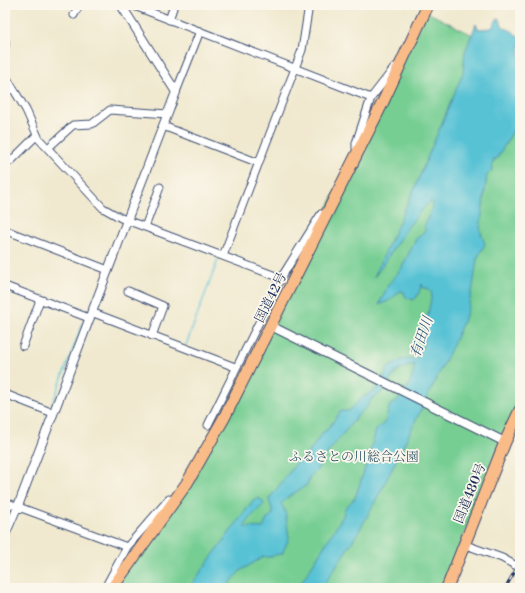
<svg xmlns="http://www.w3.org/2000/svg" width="525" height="593" font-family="'Libre Bodoni','Noto Serif JP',serif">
  <rect width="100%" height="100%" fill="#fbf7ec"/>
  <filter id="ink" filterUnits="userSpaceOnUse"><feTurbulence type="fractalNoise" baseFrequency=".025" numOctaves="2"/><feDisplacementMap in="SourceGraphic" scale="8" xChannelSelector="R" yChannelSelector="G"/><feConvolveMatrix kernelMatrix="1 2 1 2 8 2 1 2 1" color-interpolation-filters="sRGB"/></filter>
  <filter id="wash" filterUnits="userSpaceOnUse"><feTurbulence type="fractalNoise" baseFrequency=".012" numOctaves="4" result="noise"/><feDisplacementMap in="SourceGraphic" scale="16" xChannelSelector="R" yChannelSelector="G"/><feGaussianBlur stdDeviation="0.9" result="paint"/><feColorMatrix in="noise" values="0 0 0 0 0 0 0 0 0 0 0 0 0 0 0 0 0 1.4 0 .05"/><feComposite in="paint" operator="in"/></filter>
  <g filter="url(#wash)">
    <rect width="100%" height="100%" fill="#f0e9cf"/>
    <path fill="#76ce93" stroke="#487e78" d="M427,12L520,59V401L507,426L443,588H114L187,485Z"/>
    <path fill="#59c2d5" stroke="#3a789a" d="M497,19H500C503,33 510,26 516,35L520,36V119L496,160L494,158L492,170L487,175L480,230L485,244L477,259L473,287L466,315L452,347L382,489L359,531L322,588H298L343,516L345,508L355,498L366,465L376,430L385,422L390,405C406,398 412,381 415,364L397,371L381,393L372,398L367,407L359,414L322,460L317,470L310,477L307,485L288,497L281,504L285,510L289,538L282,554C275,554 271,558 263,557L240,571L226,588H221L219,585L216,588H189L254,499H261L264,504L252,516L244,527L263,528L267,519L273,514L269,499L297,462L304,459L323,432L327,430L341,411H349L362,398L378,388L388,368L401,360L417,358L422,348L425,329L423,327L427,319L432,294L428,288H423L422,284L417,297L413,300L406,297L404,292L400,291L390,300L379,305L388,285L401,269L416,239L426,230L424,228L433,204L431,201C408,221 393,252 374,277L415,187L463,73L465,52L476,24L478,29L492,28Z"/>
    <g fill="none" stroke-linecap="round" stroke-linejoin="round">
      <path stroke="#59c2d5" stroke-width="1.5" d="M86,314L88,309H90
        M186,345L219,257
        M50,410L84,320
        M43,430L49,413"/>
    </g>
  </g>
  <g filter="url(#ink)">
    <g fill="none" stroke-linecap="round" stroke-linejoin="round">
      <defs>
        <path id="minor" d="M132,5L371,98
          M74,15L79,5
          M169,20L174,5
          M5,41V46
          M5,75L26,110L39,139L103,208L121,218L281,278
          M176,92L200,31
          M163,126L259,163
          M48,148L73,125L92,124L110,110L168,114
          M359,150L356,148V143L371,98L395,67
          M5,164L11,161L37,135
          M145,227L160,187
          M5,230L108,270
          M223,256L302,50L309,5
          M5,286L89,318
          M128,291L163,306L152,336
          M91,312L235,367
          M23,346L40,300
          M5,394L53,413
          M208,425L281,278L321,214
          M5,502L127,547
          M5,536L18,506
          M463,544L502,558L520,568
          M105,588L127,547L169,499L174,501"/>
        <path id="tertiary" d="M271,326L505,442
          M18,506L176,92L121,5"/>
        <path id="trunk" d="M112,588L187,483L224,418L382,104L428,5
          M447,588L505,442L520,410"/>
      </defs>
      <use href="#minor" stroke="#3b4b6f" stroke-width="9"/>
      <use href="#tertiary" stroke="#3b4b6f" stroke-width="10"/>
      <use href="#trunk" stroke="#3b4b6f" stroke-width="13"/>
      <use href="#minor" stroke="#fff" stroke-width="7"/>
      <use href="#tertiary" stroke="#fff" stroke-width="8"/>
      <use href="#trunk" stroke="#f9bc89" stroke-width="11"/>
      <defs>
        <path id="rail" d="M505,588L520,563"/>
      </defs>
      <use href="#rail" stroke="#1b2f5e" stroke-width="3"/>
      <use href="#rail" stroke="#fbf7ec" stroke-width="1.5" stroke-dasharray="4.5" stroke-linecap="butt"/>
    </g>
  </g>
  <g text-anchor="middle" stroke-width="3.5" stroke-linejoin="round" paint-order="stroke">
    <g font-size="13" fill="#1b2f5e" stroke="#fbf7ec">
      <text transform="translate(270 297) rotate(-63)" y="5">国道42号</text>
      <text transform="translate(469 493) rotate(-68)" y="5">国道480号</text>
    </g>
    <g font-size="13" fill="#32576b" stroke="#fbf7ec">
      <text x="354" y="461">ふるさとの川総合公園</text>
    </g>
    <g font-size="14" font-style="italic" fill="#2e5b82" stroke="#fbf7ec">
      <text transform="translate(421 337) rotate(-71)" y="5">有田川</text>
    </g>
  </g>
  <rect width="525" height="593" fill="none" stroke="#fbf7ec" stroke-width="20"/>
</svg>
